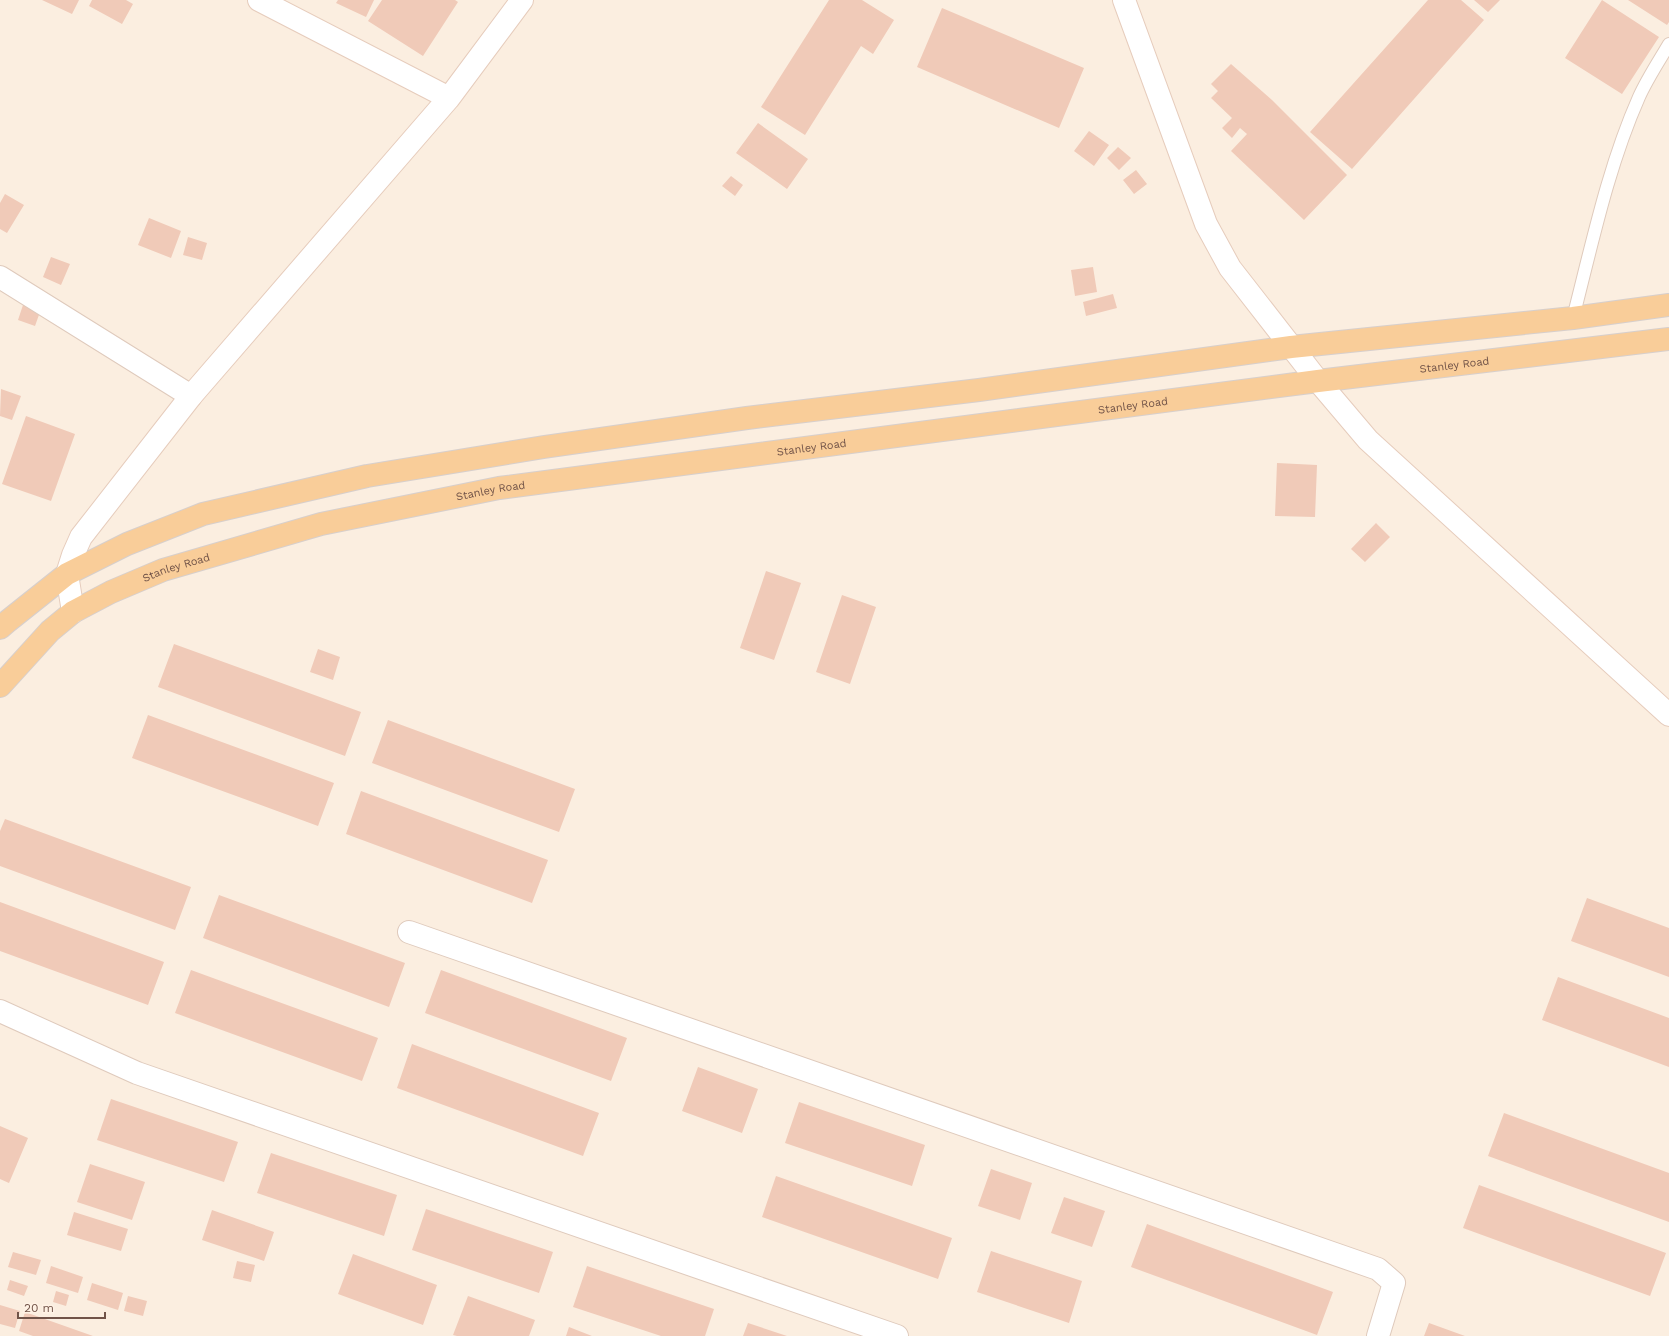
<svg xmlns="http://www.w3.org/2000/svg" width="1669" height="1336" font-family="'Work Sans',sans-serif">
  <rect width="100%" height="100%" fill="#fbeee0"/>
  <path fill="#f0cab8" d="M42,0H79L72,14Z
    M92,0H126L133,4L122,24L89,6Z
    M338,0H374L366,17L336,3Z
    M382,0H455L458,2L423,56L368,21Z
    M829,0H862L894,20L873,54L861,46L805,135L761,107Z
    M1428,0H1461L1484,20L1352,169L1310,132Z
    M1474,0H1500L1488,12Z
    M1602,0L1659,37L1622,94L1565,58Z
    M1628,0H1669V22L1667,25Z
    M942,8L1084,68L1059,128L917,67Z
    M1231,64L1272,100L1347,175L1304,220L1231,151L1247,134L1240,128L1232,138L1222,128L1232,118L1211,98L1218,91L1211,84Z
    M758,123L808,159L787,189L736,153Z
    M1089,131L1109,145L1094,166L1074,151Z
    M1118,147L1131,158L1119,170L1107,158Z
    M1136,170L1147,184L1134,194L1123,180Z
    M731,176L743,185L735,196L722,186Z
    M5,194L24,205L7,233L0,229V203Z
    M149,218L181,231L171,258L138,245Z
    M188,237L207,243L202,260L183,255Z
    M51,257L70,264L61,285L43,277Z
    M1093,267L1097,292L1075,296L1071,270Z
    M1113,294L1117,308L1086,316L1083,302Z
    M23,305L40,312L35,326L18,320Z
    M1,389L21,396L12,420L0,416Z
    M26,416L75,434L51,501L2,484Z
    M1277,463L1317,465L1315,517L1275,516Z
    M1376,523L1390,537L1365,562L1351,549Z
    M766,571L801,583L774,660L740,648Z
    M842,595L876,607L850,684L816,672Z
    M174,644L361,712L345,756L158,687Z
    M318,649L340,657L333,680L310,672Z
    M148,715L334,783L318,826L132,758Z
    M388,720L575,789L559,832L372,763Z
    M361,791L548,860L532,903L346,834Z
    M5,819L191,887L175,930L0,866V831Z
    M219,895L405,963L389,1007L203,938Z
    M1587,898L1669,928V977L1571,941Z
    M0,902L164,962L148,1005L0,951Z
    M191,970L378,1038L362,1081L175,1013Z
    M441,970L627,1038L611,1081L425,1013Z
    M1558,977L1669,1018V1067L1542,1020Z
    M412,1044L599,1113L583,1156L397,1088Z
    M698,1067L758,1089L742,1133L682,1111Z
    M111,1099L238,1142L224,1182L97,1140Z
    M799,1102L925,1145L912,1186L785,1143Z
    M1504,1113L1669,1173V1222L1488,1156Z
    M0,1126L28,1138L9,1183L0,1179Z
    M271,1153L397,1195L384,1236L257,1193Z
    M90,1164L145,1182L132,1220L77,1202Z
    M991,1169L1032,1183L1020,1220L978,1206Z
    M776,1176L952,1238L938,1279L762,1217Z
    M1479,1185L1666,1253L1650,1296L1463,1228Z
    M1064,1197L1105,1211L1092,1247L1051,1233Z
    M426,1209L553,1252L539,1293L412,1250Z
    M212,1210L274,1232L264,1261L202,1240Z
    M74,1212L128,1229L121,1251L67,1235Z
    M1147,1224L1333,1292L1317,1335L1131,1267Z
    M991,1251L1082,1281L1069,1323L977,1292Z
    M13,1252L41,1260L36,1275L8,1267Z
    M353,1254L437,1285L423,1325L338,1294Z
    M237,1261L255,1265L251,1282L233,1278Z
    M51,1266L83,1277L78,1293L46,1283Z
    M587,1266L714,1309L705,1336H661L573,1307Z
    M10,1280L28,1286L24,1296L7,1290Z
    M92,1283L123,1293L118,1310L87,1300Z
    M56,1291L69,1295L66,1306L53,1302Z
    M128,1296L147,1301L143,1316L124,1311Z
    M468,1296L535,1320L529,1336H457L453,1335Z
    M0,1305L20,1311L15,1328L0,1324Z
    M25,1312L93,1336H33L19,1331Z
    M748,1323L787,1336H743Z
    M1429,1323L1465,1336H1424Z
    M569,1327L592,1336H566Z"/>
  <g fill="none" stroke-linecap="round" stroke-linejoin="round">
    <defs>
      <path id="lane" d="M1573,318C1592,244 1608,167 1639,97C1647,79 1659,61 1669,44"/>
      <path id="street" d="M0,277L191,396
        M409,932L1378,1269L1394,1283L1378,1336
        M0,1011L137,1073L897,1336"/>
      <path id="secondary" d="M259,0L449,98
        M1124,0L1206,224L1230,268L1318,381L1368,440L1669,715
        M73,612L67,574L73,555L81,537L191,396L449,98L522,0"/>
      <g id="primary">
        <path d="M0,628L8,621L67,574L127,544L203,514L367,476L544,447L747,418L979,390L1291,347L1573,318L1669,305"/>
        <path id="s1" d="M0,686L50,631L73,612L111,592L163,570L321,524L499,488L1318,381L1669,339"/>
      </g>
    </defs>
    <use href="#lane" stroke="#dfcabc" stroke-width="14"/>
    <use href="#street" stroke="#dfcabc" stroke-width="24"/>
    <use href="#secondary" stroke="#e6ccbc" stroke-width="24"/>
    <use href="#primary" stroke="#d7cfcc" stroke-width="24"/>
    <use href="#lane" stroke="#fff" stroke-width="12"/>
    <use href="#street" stroke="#fff" stroke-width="22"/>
    <use href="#secondary" stroke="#fff" stroke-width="22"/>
    <use href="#primary" stroke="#f9cd99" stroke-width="22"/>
  </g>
  <g text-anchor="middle" stroke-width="4" stroke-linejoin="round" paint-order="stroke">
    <g font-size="11" fill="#715348" stroke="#fff2e5">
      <text dy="4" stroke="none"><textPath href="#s1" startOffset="1513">Stanley Road</textPath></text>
      <text dy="4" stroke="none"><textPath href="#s1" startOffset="1189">Stanley Road</textPath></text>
      <text dy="4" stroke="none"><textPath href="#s1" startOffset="865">Stanley Road</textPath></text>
      <text dy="4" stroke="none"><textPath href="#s1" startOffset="541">Stanley Road</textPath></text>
      <text dy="4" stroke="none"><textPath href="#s1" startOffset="217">Stanley Road</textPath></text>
    </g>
  </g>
  <path d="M18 1312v6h87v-6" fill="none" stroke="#715348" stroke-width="2"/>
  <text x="24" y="1312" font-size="12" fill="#715348" stroke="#fff2e5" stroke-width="3" paint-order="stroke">20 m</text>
</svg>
